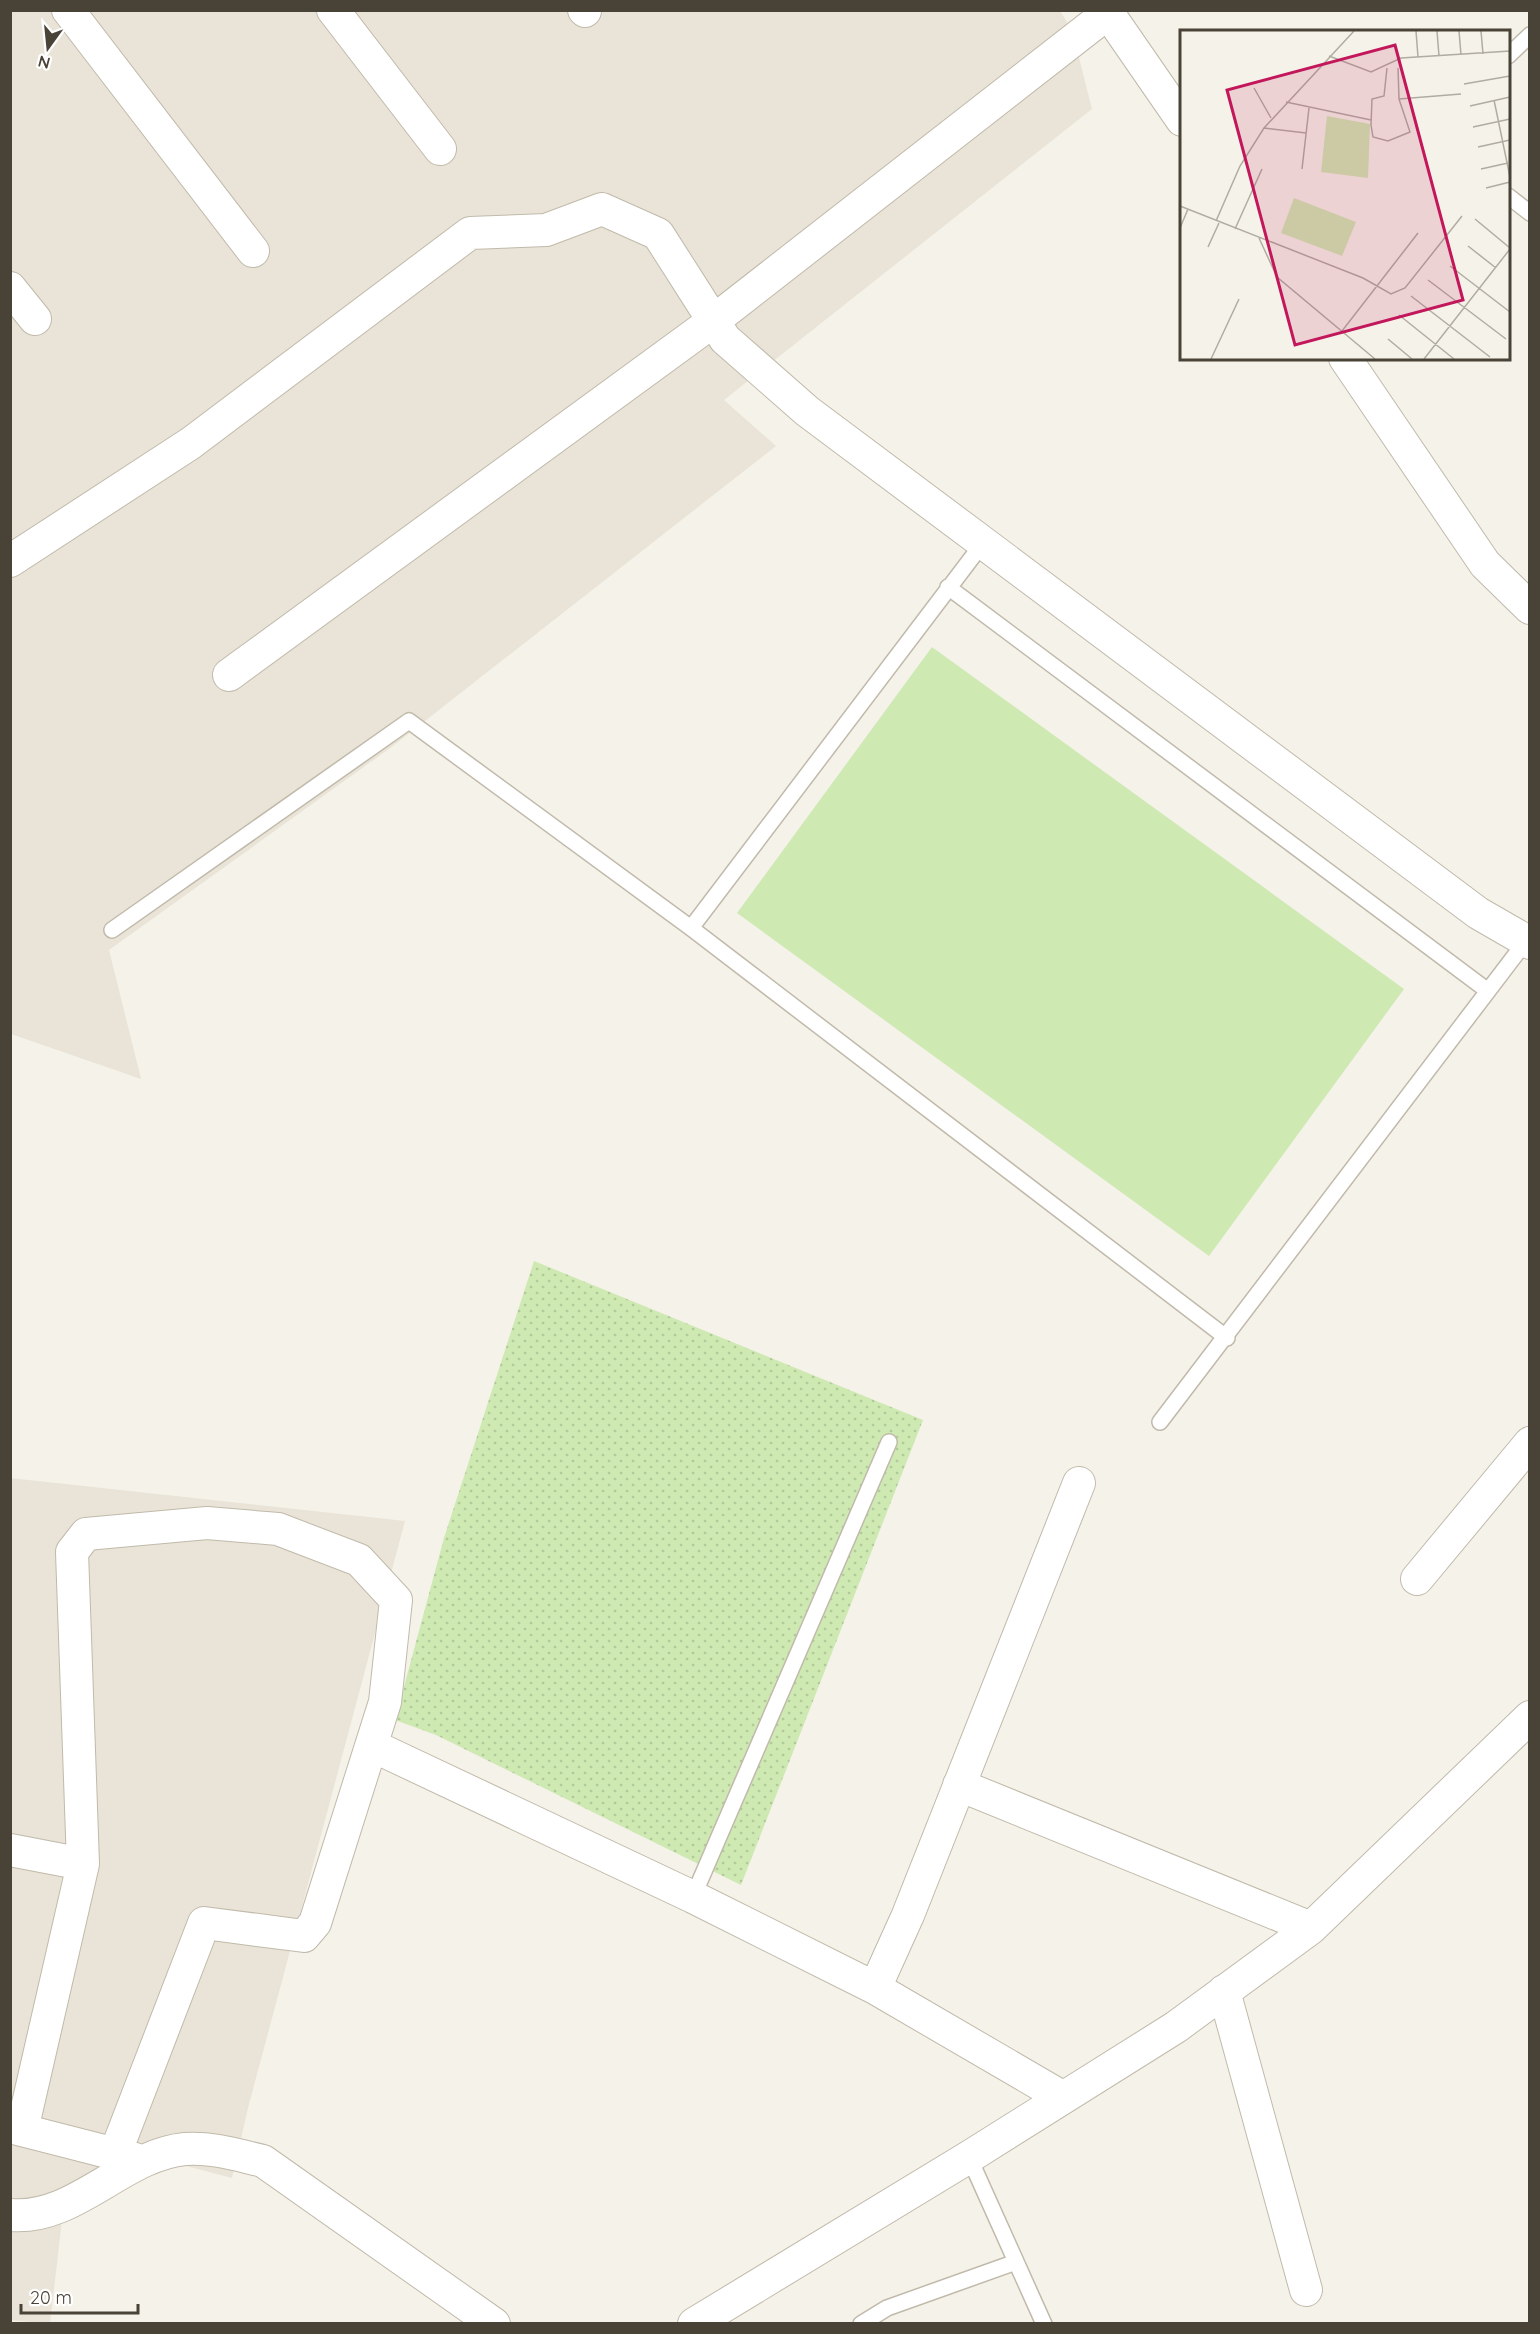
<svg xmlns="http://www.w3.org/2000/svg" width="1540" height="2334" font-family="Quicksand,sans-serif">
  <defs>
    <pattern id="grass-dots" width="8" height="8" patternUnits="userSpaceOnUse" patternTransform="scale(1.5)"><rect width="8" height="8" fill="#cee9b2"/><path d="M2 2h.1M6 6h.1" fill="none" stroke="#b2c99a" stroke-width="1.8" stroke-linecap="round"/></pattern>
  </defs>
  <rect width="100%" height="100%" fill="#f5f2e9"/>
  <path fill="#e9e4d7" d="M11,11H1060L1072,30L1092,109L724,400L776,446L393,746L109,950L141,1079L11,1034Z
    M10,1478L405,1521L248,2108L232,2178L163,2160L62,2220L50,2324L10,2320Z"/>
  <path fill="url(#grass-dots)" d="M534,1261L923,1420L741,1885L436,1735L395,1720L444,1538Z"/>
  <path fill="#cee9b2" d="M932,647L1404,989L1209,1256L737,913Z"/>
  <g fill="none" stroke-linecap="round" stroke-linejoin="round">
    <defs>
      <path id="lane" d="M1508,56L1530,35
        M1508,196L1530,213
        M948,587L1488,991
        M691,928L983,543
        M112,930L409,721L691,928L1227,1338
        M1160,1422L1526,941
        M693,1897L889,1442
        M969,2157L1044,2324
        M861,2324L887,2308L1016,2262"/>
      <path id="street" d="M68,10L253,251
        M333,10L440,149
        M584,10L585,11
        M1106,10L1182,120
        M10,288L35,319
        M1345,358L1485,564L1530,608
        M10,561L191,443L470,233L546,230L602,209L658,234L725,339L807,411L1478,913L1530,943
        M229,675L712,322L1108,13
        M1417,1579L1530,1443
        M373,1746L693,1897L875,1988L1062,2097
        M959,1785L1311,1928
        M10,1850L83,1864
        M875,1988L908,1915L1079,1483
        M1224,1991L1306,2290
        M10,2127L135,2159
        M22,2130L83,1864L72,1552L86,1534L207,1523L278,1529L359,1560L396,1600L385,1702L315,1923L304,1936L204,1923L115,2154
        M10,2215C75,2221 122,2155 185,2149C212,2147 237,2155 263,2161L494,2324
        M694,2324L969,2157L1176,2027L1311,1928L1530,1717"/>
    </defs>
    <use href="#lane" stroke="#c1baab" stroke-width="18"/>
    <use href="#street" stroke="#c1baab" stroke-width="34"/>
    <use href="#lane" stroke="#fff" stroke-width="15"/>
    <use href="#street" stroke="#fff" stroke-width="32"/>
  </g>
  <g transform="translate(1180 30)">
    <rect width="330" height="330" fill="#f5f2e9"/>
    <path d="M147,86L190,94L188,148L141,142Z" fill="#cee9b2"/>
    <path d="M114,168L176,192L162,226L101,203Z" fill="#cee9b2"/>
    <path fill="none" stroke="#b0aca2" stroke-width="1.5" d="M236,1L238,27M257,1L259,26M279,1L281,25M301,1L303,24M149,26L191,42L221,28L330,21M207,38L204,66L192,69L191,95L193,107L208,111L230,102L219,69L218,38M284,54L330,46M74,58L91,88M219,69L281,64M314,70L330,147M106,72L191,90M290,76L330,67M293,97L330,89M84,98L126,103M298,117L330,110M122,139L129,78M301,139L328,133M306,158L330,152M0,176L183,248L211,264L225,258L282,186M295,189L330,218M36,191L60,136L84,98L174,1M0,198L8,179M55,199L82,139M79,208L97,247L195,329M288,216L316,238M28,217L39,193M270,236L330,282M248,250L326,309M231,266L310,327M219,285L274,329M162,301L238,203M208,309L232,329M31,329L59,269M244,329L330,219"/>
    <path fill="#c2185b" fill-opacity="0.15" stroke="#c2185b" stroke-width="3" d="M215,15L283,270L115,315L47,60Z"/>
    <rect width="330" height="330" fill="none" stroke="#494337" stroke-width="3"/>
  </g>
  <rect width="1540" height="2334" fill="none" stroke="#494337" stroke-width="24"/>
  <g transform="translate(48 48) rotate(195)" stroke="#ffffff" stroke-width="4.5" paint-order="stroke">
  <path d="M0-4.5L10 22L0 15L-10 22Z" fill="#494337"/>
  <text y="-9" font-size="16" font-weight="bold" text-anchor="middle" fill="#494337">N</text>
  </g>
  <path d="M21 2304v9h117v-9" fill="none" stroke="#494337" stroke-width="3"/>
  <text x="30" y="2304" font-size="18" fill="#494337" stroke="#ffffff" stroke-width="4.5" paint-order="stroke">20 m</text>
</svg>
